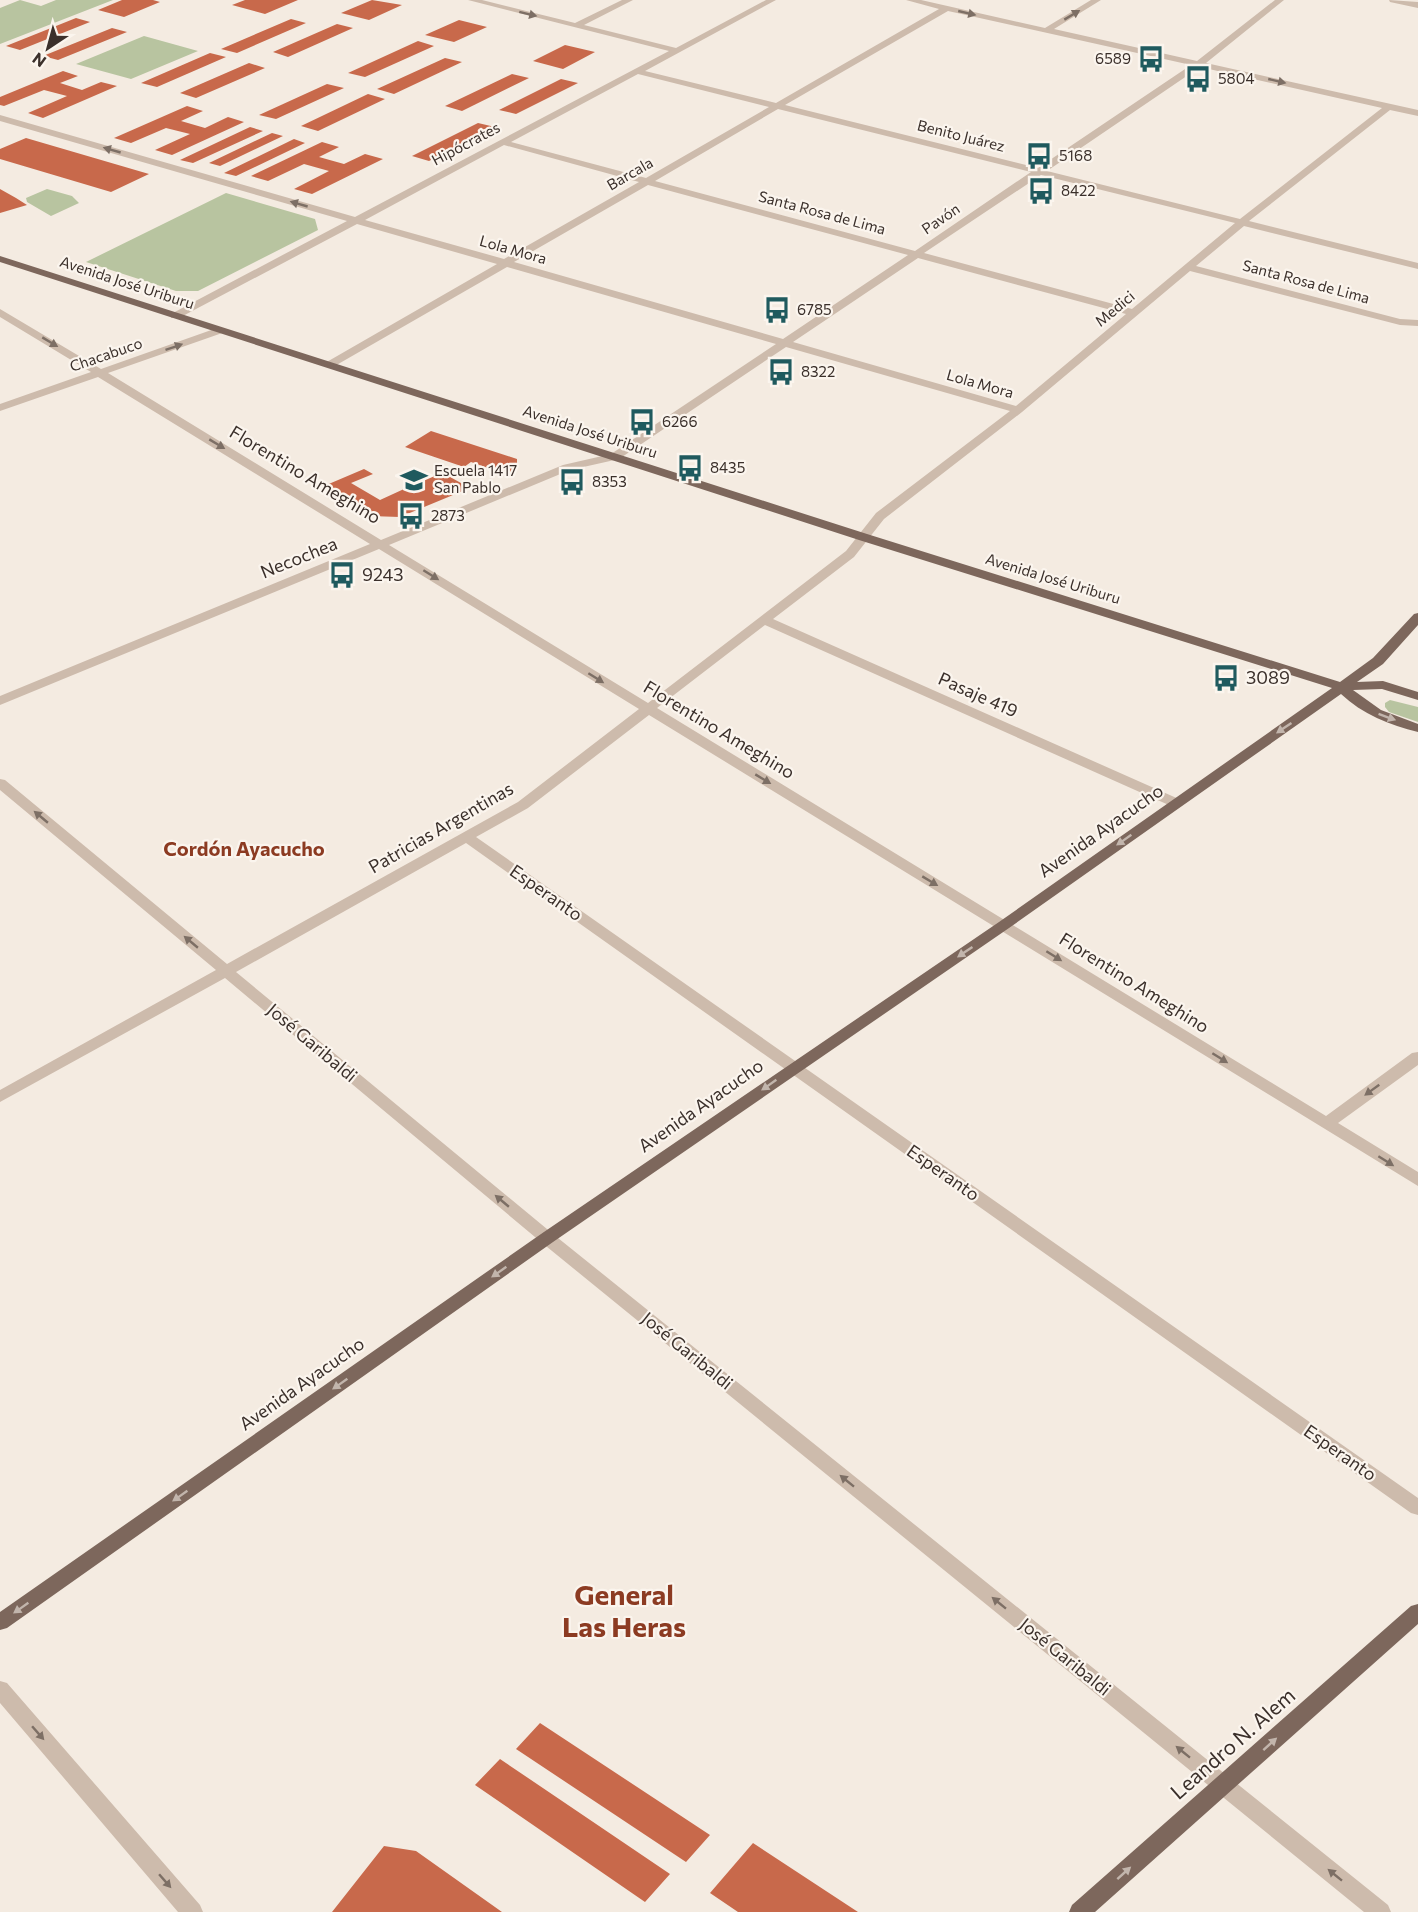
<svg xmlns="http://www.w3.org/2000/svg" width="1418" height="1912" font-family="Commissioner,sans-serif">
  <rect width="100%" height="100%" fill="#f4ebe1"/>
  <path fill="#b8c4a0" d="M20,0L41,6L56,0H113L0,44V8Z
    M144,36L198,51L131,79L76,64Z
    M47,189L72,196L79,203L51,216L27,202L26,198Z
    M226,193L315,219L318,230L198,291H176L86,262Z
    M1390,700L1418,707V722L1389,712L1385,707V703Z"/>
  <path fill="#c8694b" d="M122,0H153L160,2L124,17L98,10Z
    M245,0H298L265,14L232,5Z
    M372,0L402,5L369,20L341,13Z
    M76,18L90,22L20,50L6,46Z
    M291,19L306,23L237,53L221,49Z
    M459,20L487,27L454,42L425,35Z
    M337,24L353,28L288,57L273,52Z
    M112,28L127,32L58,60L43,56Z
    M418,41L434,46L365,77L348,73Z
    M565,45L595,52L563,69L533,61Z
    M210,53L226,57L157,87L141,83Z
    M445,58L462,62L394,94L377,89Z
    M249,63L265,68L196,98L180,93Z
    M63,71L78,76L60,83L82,90L101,82L117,86L43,118L28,113L67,96L44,90L4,106L0,105V97Z
    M512,74L529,78L462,111L445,106Z
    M561,79L578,83L516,114L499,110Z
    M327,84L344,88L276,119L259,115Z
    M368,94L385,99L318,131L301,126Z
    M187,106L203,111L181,121L205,128L228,117L244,122L172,155L155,150L190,134L166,128L131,143L114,138Z
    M478,123L495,127L429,161L412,156Z
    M250,127L263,131L193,163L180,160Z
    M272,133L283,136L220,166L209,163Z
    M26,138L149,174L111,192L0,159V149Z
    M294,139L305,143L236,176L224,173Z
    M322,142L339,147L319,157L344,164L365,154L383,159L312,194L294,189L329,171L304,164L268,181L251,176Z
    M0,189L16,198L27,205L0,213Z
    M431,431L517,459V469L505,474L471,462L464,467L405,447Z
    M364,469L373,474L351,483L380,500L441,472L470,488L400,517L370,516L324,486Z
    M540,1723L710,1835L686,1862L516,1749Z
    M500,1759L670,1874L645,1902L475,1785Z
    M753,1843L858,1912H738L710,1893Z
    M384,1846L416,1851L502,1912H332Z"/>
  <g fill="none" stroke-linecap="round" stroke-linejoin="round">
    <path fill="#cdbbac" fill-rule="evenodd" d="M468,0H482L575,23L622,0H633L584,25L676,48L766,0H776L645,71L776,103L939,9L906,0H921L1045,28L1091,0H1101L1054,29L1197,61L1275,0H1284L1206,63L1418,110V116L1390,110L1249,221L1418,263V269L1244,226L1196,266L1400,319L1418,320V326L1400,325L1190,271L1022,412L884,519L854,557L773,619L1181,800L1183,803L1181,806H1171L765,625L657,708L1326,1116L1412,1053L1418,1052V1065L1338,1123L1418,1172V1186L649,715L528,808L476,837L1418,1498V1515L1411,1513L466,843L236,972L553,1234L1388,1905L1391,1912H1364L541,1242L225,978L0,1102V1090L216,970L0,790V779L5,780L227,964L518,802L639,709L379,549L0,705V696L370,544L98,377L0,411V404L91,372L0,317V309L101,369L217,328H225V332L108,373L381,540L563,465L611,454L776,344L507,267L333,367H325V363L497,264L357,224L179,318H171V314L347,221L0,121V115L355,217L669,51ZM948,11L1191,65L1038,168L785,105ZM1200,67L1382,108L1240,219L1047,171ZM638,74L769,107L646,178L511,142ZM778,109L1031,172L915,251L655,181ZM504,145L639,182L504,259L365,220ZM1041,175L1235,223L1132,309L924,253ZM648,185L908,255L783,339L514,262ZM918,258L1126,314L1016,406L793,342ZM786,347L1010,411L876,513L846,551L648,703L389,545L570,470L619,459Z
      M1389,0L1418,2V8L1390,2Z
      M0,1681L7,1683L200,1905L203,1912H178L0,1703Z"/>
    <path fill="#7d675c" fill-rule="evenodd" d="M0,256L867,534L1340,682L1373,658L1414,614L1418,613V625L1383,664L1357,682L1383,681L1418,692V700L1382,689L1353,690L1381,710L1418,724V732C1390,725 1362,714 1341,694L1009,928L553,1242L7,1628L0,1630V1612L541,1234L999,922L1332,688L859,540L0,262Z
      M1418,1604V1624L1095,1912H1069L1072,1905L1411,1606Z"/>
  </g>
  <defs><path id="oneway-solid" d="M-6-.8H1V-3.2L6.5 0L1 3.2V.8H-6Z" transform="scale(1.5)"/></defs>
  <g fill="#7d6f65">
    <use href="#oneway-solid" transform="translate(967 13) rotate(13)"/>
    <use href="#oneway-solid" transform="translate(528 14) rotate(14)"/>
    <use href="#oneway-solid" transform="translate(1072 15) rotate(-31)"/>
    <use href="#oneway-solid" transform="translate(1277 81) rotate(13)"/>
    <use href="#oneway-solid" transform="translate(112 150) rotate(-164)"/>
    <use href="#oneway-solid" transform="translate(299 204) rotate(-164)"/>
    <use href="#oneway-solid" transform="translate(50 342) rotate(31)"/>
    <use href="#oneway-solid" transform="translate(174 347) rotate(-19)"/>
    <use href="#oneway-solid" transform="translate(217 444) rotate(31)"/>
    <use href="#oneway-solid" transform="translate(431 575) rotate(32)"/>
    <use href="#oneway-solid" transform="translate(596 678) rotate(32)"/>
    <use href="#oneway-solid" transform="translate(763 779) rotate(31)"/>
    <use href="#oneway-solid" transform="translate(41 817) rotate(-140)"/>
    <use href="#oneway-solid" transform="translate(930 881) rotate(31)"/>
    <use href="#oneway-solid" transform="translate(191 942) rotate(-140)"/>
    <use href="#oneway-solid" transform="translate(1054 956) rotate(32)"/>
    <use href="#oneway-solid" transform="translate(1220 1058) rotate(32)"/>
    <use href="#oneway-solid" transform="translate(1372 1090) rotate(144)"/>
    <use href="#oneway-solid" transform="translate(1386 1161) rotate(32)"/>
    <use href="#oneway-solid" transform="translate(502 1201) rotate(-140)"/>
    <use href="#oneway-solid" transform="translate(847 1481) rotate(-141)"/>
    <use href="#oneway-solid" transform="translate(999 1603) rotate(-141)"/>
    <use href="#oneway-solid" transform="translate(38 1733) rotate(49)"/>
    <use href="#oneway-solid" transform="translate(1183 1752) rotate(-141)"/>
    <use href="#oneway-solid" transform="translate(1335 1875) rotate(-141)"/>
    <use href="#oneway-solid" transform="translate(165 1881) rotate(49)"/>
  </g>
  <g fill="#c2b5ac">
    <use href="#oneway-solid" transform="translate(1387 717) rotate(20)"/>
    <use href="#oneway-solid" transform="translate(1284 728) rotate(146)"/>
    <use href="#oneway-solid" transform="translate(1124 840) rotate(145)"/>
    <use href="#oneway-solid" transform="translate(965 952) rotate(146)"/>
    <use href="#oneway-solid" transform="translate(769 1085) rotate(145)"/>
    <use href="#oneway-solid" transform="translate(499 1272) rotate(145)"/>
    <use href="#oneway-solid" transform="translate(340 1384) rotate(145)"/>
    <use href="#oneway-solid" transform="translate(180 1496) rotate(145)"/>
    <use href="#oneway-solid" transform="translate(21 1608) rotate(145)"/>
    <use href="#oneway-solid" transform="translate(1270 1744) rotate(-42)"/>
    <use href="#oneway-solid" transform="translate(1124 1873) rotate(-42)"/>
  </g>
  <defs>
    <symbol id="bus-bare" viewBox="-9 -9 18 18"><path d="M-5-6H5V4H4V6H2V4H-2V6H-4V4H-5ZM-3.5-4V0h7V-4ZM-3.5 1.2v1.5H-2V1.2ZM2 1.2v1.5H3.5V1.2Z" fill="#1f5a5e" stroke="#fbf5ee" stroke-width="2.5" paint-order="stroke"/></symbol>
    <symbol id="school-bare" viewBox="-9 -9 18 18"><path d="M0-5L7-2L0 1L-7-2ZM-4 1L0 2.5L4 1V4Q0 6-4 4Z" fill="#1f5a5e" stroke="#fbf5ee" stroke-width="2.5" paint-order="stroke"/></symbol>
  </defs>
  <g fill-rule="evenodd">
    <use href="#bus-bare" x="1132" y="40" width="38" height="38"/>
    <use href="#bus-bare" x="1179" y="60" width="38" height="38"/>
    <use href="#bus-bare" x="1020" y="137" width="38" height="38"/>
    <use href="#bus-bare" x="1022" y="172" width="38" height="38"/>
    <use href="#bus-bare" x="758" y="291" width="38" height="38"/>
    <use href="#bus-bare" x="762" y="353" width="38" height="38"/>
    <use href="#bus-bare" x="623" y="403" width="38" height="38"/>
    <use href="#bus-bare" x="671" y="449" width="38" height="38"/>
    <use href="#school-bare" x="395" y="461" width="38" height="38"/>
    <use href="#bus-bare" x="553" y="463" width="38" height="38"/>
    <use href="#bus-bare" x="392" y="497" width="38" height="38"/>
    <use href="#bus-bare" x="323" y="556" width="38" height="38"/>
    <use href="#bus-bare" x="1207" y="659" width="38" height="38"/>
  </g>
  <g text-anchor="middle" stroke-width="4.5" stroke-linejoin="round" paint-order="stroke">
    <g font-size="15" fill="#3b302b" stroke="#fbf5ee" text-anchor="start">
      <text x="1131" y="64" text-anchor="end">6589</text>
      <text x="1218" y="84">5804</text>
      <text x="1059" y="161">5168</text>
      <text x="1061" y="196">8422</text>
      <text x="797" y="315">6785</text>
      <text x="801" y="377">8322</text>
      <text x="662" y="427">6266</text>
      <text x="710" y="473">8435</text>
      <text x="434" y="476">Escuela 1417<tspan x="434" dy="17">San Pablo</tspan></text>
      <text x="592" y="487">8353</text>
      <text x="431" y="521">2873</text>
    </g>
    <g font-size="15" fill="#3b302b" stroke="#fbf5ee">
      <text transform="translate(961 136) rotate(14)" y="5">Benito Juárez</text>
      <text transform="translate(466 144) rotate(-28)" y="5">Hipócrates</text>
      <text transform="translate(630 174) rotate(-30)" y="5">Barcala</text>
      <text transform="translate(822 213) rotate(15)" y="5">Santa Rosa de Lima</text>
      <text transform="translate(941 219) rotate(-34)" y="5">Pavón</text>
      <text transform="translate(513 250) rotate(16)" y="5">Lola Mora</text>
      <text transform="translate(1306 282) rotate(15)" y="5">Santa Rosa de Lima</text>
      <text transform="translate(127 283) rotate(18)" y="5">Avenida José Uriburu</text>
      <text transform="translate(1115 309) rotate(-40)" y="5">Medici</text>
      <text transform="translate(106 355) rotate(-19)" y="5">Chacabuco</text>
      <text transform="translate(980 384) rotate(16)" y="5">Lola Mora</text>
      <text transform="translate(590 432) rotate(18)" y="5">Avenida José Uriburu</text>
      <text transform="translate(1053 579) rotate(17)" y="5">Avenida José Uriburu</text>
    </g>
    <g font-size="18" fill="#3b302b" stroke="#fbf5ee">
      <text transform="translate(305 475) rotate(31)" y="6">Florentino Ameghino</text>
      <text transform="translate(299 558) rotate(-22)" y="6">Necochea</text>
      <text transform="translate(978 695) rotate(24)" y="6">Pasaje 419</text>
      <text transform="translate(719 730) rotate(31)" y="6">Florentino Ameghino</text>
      <text transform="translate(441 828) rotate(-30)" y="6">Patricias Argentinas</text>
      <text transform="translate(1101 831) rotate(-35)" y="6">Avenida Ayacucho</text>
      <text transform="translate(546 893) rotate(35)" y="6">Esperanto</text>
      <text transform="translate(1134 983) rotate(32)" y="6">Florentino Ameghino</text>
      <text transform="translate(312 1043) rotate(40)" y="6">José Garibaldi</text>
      <text transform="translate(701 1106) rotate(-35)" y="6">Avenida Ayacucho</text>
      <text transform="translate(943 1173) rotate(35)" y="6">Esperanto</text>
      <text transform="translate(687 1351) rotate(39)" y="6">José Garibaldi</text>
      <text transform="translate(302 1384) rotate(-35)" y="6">Avenida Ayacucho</text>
      <text transform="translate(1340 1453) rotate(35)" y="6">Esperanto</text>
      <text transform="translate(1065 1657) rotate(39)" y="6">José Garibaldi</text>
    </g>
    <g font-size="18" fill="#3b302b" stroke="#fbf5ee" text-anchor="start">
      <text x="362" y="581">9243</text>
      <text x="1246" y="684">3089</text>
    </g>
    <g font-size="20" font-weight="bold" fill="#8c3b22" stroke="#fbf5ee">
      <text x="244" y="856">Cordón Ayacucho</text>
    </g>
    <g font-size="21" fill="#3b302b" stroke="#fbf5ee">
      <text transform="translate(1233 1744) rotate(-41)" y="7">Leandro N. Alem</text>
    </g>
    <g font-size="28" font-weight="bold" fill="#8c3b22" stroke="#fbf5ee">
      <text x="624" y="1605">General<tspan x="624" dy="32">Las Heras</tspan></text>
    </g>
  </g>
  <g transform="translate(48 48) rotate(216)" stroke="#fbf5ee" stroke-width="4.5" paint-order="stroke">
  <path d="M0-4.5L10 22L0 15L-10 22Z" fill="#3b302b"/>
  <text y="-9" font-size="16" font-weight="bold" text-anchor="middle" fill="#3b302b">N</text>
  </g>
</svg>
